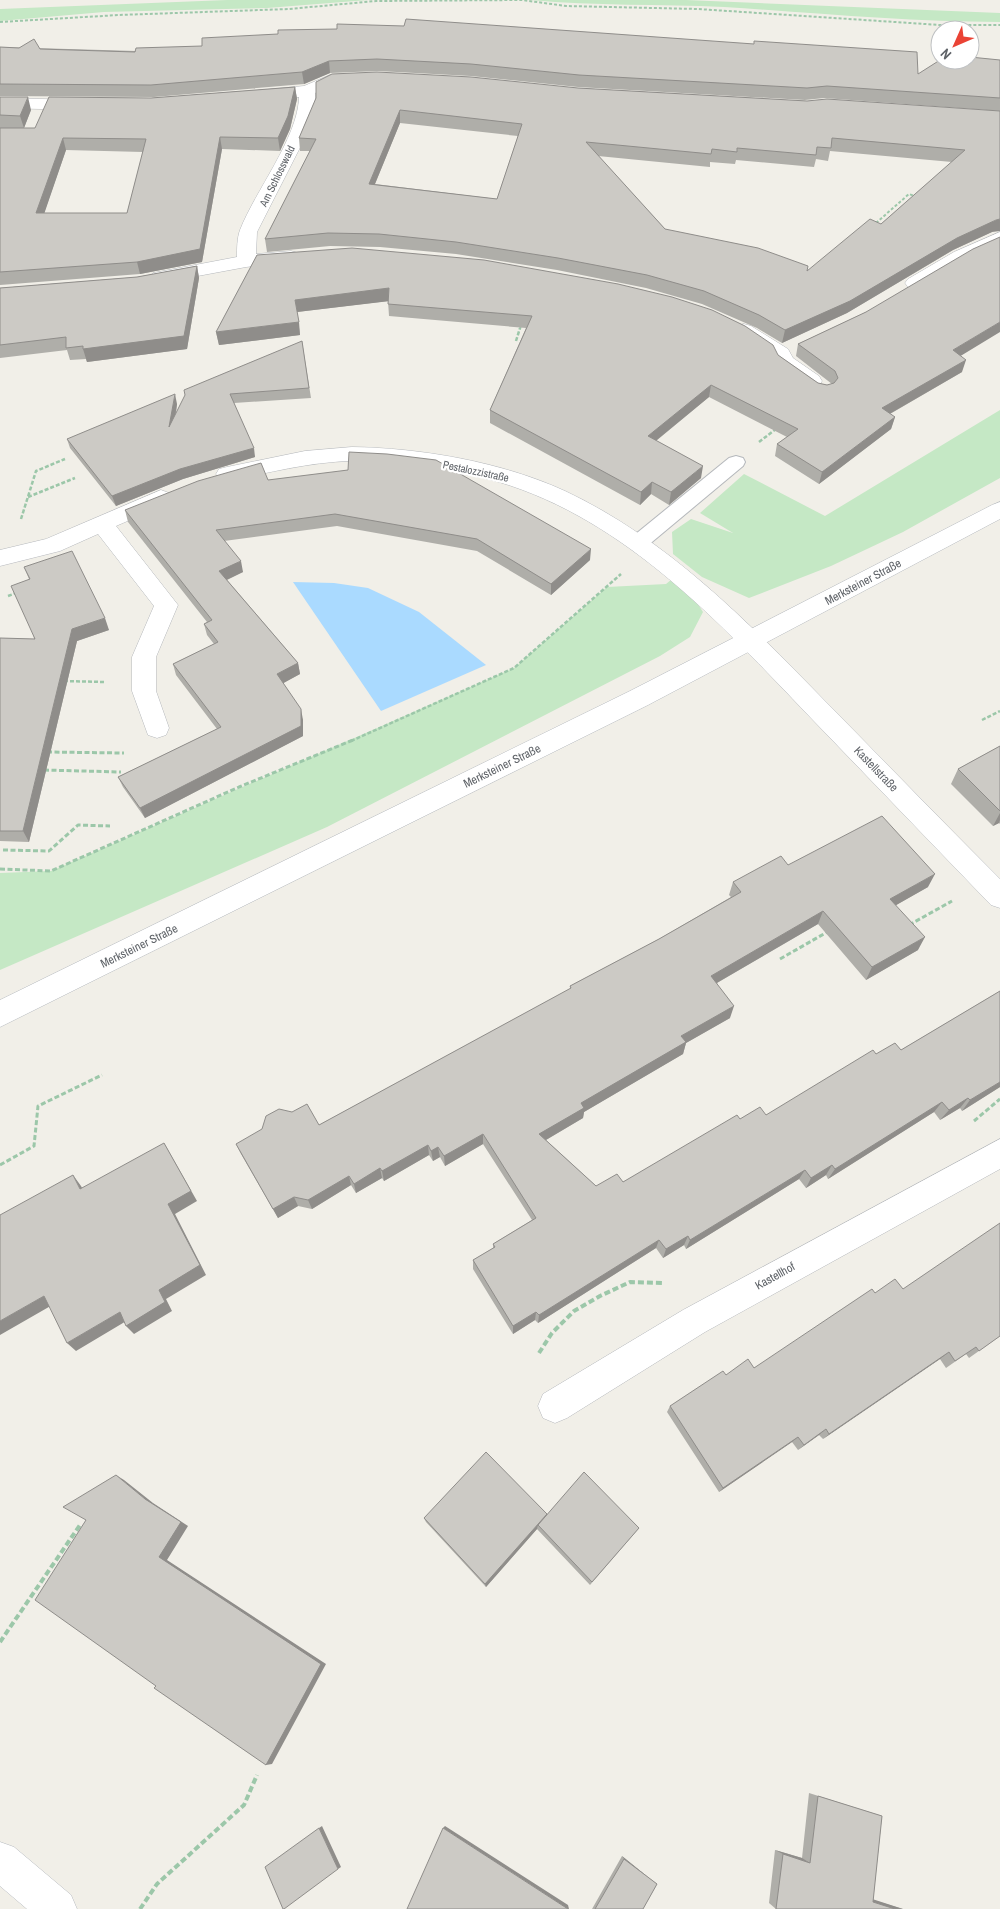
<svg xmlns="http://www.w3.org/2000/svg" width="1000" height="1909" font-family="'Archivo Narrow',sans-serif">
  <rect width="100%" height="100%" fill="#f1efe8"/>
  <path fill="#c5e8c5" d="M227,0H368L267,8L104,12L0,21V9Z
    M531,0H686L1000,13V22C907,22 816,13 724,7C659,4 595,6 531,0Z
    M1000,410V478L903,532L831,566L749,598L702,577L673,554L672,532L691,519L733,533L700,513L744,474L825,516Z
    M672,579L688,589L703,612L690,637L660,656L327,827L0,970V873L51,871L514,668L607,587L666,584Z"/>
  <path fill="#aadaff" d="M293,582L334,583L368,588L419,612L486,665L381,711Z"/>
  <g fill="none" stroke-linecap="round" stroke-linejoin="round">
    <defs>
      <path id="service" d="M736,456L743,458L745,462L743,466L646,547L639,549L632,547L629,542L632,537L729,458Z"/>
      <path id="minor" d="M353,74L359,75L361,79L359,83L333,85L315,93L316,110L309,130L257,232L256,254L291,251L298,253L300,257L298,261L246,267L160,283L153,281L150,277L153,273L237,257C237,249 237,238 240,230C255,191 298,138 299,97L258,100L252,99L250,95L252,91L304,86L330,75Z
        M0,98L83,100L89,101L92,105L89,109L83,110L0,108Z
        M1000,232V245L968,260L922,287L915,289L908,287L905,283L908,279L954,252Z
        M744,324L751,326L788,349L793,358L819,376L822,381L819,386L812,388L805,386L777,366L772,356L737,334L734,330L737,326Z
        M352,447C421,448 502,462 565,491C667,539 746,620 824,700C883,760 941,820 1000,879V908L991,905C930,842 870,779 809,716C721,624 626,520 499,482C476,475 450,472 426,469C401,465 376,461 351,461C309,462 268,473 227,481L219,479L216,474L219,469L227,467L305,451Z
        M161,490L169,493L172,498L169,503L116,526L178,605L156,657V691L169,728L166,735L157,738L148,735L132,691V657L154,606L98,534L60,551L0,566V550L46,539Z
        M1000,1139V1169L705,1332L567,1418L555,1423L543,1418L538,1406L543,1394L683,1310Z"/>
      <path id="secondary" d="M1000,502V519L648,705L0,1027V1000L630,691L992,505Z
        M0,1842L14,1847L71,1895L77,1909H27L0,1886Z"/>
    </defs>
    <use href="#service" stroke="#b5b8bc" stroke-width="2"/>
    <use href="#minor" stroke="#b5b8bc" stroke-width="1"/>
    <use href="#secondary" stroke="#b6babf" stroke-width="1"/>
    <path stroke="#9cc7a9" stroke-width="2" stroke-dasharray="3 2" stroke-linecap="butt" d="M0,22L119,15L289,9L376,1L522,0L566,6L698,9L940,25H1000
      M876,223L909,194L917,197
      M520,329L521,325"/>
    <path stroke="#9cc7a9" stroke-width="2.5" stroke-dasharray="4 2" stroke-linecap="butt" d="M516,341L520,328
      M759,442L776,429
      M28,497L75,478
      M21,519L36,471L65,459
      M8,596L16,593
      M64,681L105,682
      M982,720L1000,711
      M351,741L514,668L621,574"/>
    <path stroke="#9cc7a9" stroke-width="3" stroke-dasharray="5 2.5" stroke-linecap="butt" d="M47,752L124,753
      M44,770L121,772
      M3,850L49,851L78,825L110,826
      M0,869L51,871L239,787L353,740
      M909,925L952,901
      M780,959L829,931
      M974,1121L1000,1099
      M0,1165L34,1146L38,1106L102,1075"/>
    <path stroke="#9cc7a9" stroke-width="4" stroke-dasharray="6 3" stroke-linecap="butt" d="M539,1353L552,1333L574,1311L600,1296L630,1282L662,1283
      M0,1642L80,1525
      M140,1909L157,1884L244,1805L257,1775"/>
    <use href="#service" fill="#fff" fill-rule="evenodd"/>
    <use href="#minor" fill="#fff" fill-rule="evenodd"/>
    <use href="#secondary" fill="#fff" fill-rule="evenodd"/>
  </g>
  <path fill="#afaea9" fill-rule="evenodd" d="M0,47L918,74L1000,60V111L824,98L805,100L578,87L471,76L378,71L330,73L304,84L154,97L0,96Z
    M295,87L297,99L290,129L280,151L222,149L202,262L140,274L0,285V128H16H0V97L31,110L24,128H35L151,98ZM66,150L143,152L127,213H44Z
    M578,88L807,101L1000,111L992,232L953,250L847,313L782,343L757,328L702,304L646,288L557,270L456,254L380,247L330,246L267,252L265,239L310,151H300L299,138L316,98ZM400,123L518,136L497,199L375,184ZM830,151L952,162L881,224L807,271L665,229L598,156L710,167V162L735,164L736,160L814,167L816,159L828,161Z
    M257,255L778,355L818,383L827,385L832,384L796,356L798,344L866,312L961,356L962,372L890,414L895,417L891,429L819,484L775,456L777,444L787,437L709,397L656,441L701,478L669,505L651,494L640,505L490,423V410L526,328L389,316L388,301L297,312L300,335L219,345L216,332Z
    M197,266L199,278L187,349L87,362L86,359L70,360L67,350L0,358V288L137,277Z
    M302,341L311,398L234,403L255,457L183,479L116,506L70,448L67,439L177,404L176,414Z
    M268,480L590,560L551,595L477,551L337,526L224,541L243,572L227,580L298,663L300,674L283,683L303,720V736L145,818L123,787L118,777L217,729L176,675L173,664L214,644L207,635L204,624L207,622L128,522L125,510Z
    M24,567L109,630L77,641L29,842L0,841V843V638L34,639L29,579Z
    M1000,746V824L999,823L993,826L951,784L958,769Z
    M788,865L928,887L896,905L918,950L866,980L818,924L717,983L730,1018L686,1043L683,1054L584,1112L583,1118L546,1140L596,1186L623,1182L740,1119L766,1115L876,1054L901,1050L1000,991V1087L962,1111L960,1108L940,1120L934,1112L828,1179L826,1175L806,1188L799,1179L686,1249L684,1245L663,1258L656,1248L538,1323L535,1320L513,1334L473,1269V1260L493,1248V1244L532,1220L483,1144L445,1166L440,1157L433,1161L429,1155L384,1181L382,1178L356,1193L351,1185L312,1209L298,1206L278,1218L241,1154L236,1144L319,1125L570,989V986L659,939L731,897L729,895L733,882Z
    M903,1289L1000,1336L969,1358L966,1354L946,1368L940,1359L823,1439L819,1435L798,1450L792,1442L719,1492L667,1412L670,1406L726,1375L754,1368L875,1293Z
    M547,1514L639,1528L590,1585L537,1529L486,1587L426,1522L424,1518Z
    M809,1793L882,1816L873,1900L903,1909H776L769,1903L775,1850L802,1858Z
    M622,1856L654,1882L657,1884L643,1909H592Z"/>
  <path fill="#8f8d8a" d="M329,61L330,73L304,84L302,72Z
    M295,87L297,99L290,129L280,151L278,138Z
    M28,97L31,110L24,128L20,116Z
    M400,110V123L370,196L369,184Z
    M220,137L222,149L202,262L140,274L137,262Z
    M63,138L66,150L40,226L36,213Z
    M1000,219V231L992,232L953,250L847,313L782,343L785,330L957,238L996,220Z
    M197,266L199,278L187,349L87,362L83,349Z
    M389,288L390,301L297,312L295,300Z
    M299,322L300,335L219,345L216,332Z
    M1000,322V332L949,363L953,350Z
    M966,360L962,372L879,420L882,408Z
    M711,385L709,397L647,448L648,436Z
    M175,394L177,404L172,437L169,427Z
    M895,417L891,429L819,484L822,472Z
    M254,448L255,457L183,479L116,506L112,496L180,469Z
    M703,466L701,478L669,505L671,492Z
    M652,482L651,494L640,505L641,492Z
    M591,549L590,560L551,595V584Z
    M241,561L243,572L222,582L219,571Z
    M105,618L109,630L77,641L29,842L23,831L72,629Z
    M298,663L300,674L280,685L277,674Z
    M301,709L303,720V736L145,818L140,808Z
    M1000,813V820L999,823L993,826Z
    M935,874L928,887L884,912L890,899Z
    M823,911L818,924L708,988L711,976Z
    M925,937L918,950L866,980L872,967Z
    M734,1006L730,1018L686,1043L683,1054L584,1112L583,1118L539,1144V1134L581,1103L681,1036Z
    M1000,1082V1087L962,1111L970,1100Z
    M968,1098L960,1108L940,1120L949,1110Z
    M942,1102L934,1112L828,1179L835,1169Z
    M483,1134V1144L445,1166L444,1156Z
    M164,1143L197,1201L175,1214L206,1275L166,1299L172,1311L134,1334L126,1326L159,1290L168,1204Z
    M428,1145L429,1155L384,1181L382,1171Z
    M438,1147L440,1157L433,1161L431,1151Z
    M832,1165L826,1175L806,1188L811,1178Z
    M380,1168L382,1178L356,1193L354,1184Z
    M805,1170L799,1179L686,1249L690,1240Z
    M73,1175L81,1186L88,1199L80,1189Z
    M349,1176L351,1185L312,1209L308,1200Z
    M294,1197L298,1206L278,1218L273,1209Z
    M688,1236L684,1245L663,1258L666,1249Z
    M659,1240L656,1248L538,1323L539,1315Z
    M44,1296L54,1304L0,1335V1321Z
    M120,1312L128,1320L76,1351L67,1343Z
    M536,1312L535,1320L513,1334V1326Z
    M949,1352L940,1359L823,1439L829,1434Z
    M826,1429L819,1435L798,1450L804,1445Z
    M798,1437L792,1442L719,1492L723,1488Z
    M116,1475L124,1480L153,1503L188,1526L167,1560L326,1664L272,1764L266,1765L159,1557L145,1499Z
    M547,1514L538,1525L537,1529L486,1587L485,1584Z
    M322,1826L341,1867L338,1869L319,1828Z
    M445,1826L568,1905L569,1909H568L443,1828Z
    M775,1850L802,1858L810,1863L783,1854Z
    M622,1856L654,1882L657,1884L624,1859Z
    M863,1896L903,1909H895L873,1902Z"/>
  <path fill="#cccac5" stroke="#8f8d8a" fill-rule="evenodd" d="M406,19L754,44V41L917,52L918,74L940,60H970V57L1000,60V98L827,86L807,88L579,75L471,64L377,59L329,61L302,72L151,85L0,84V47L19,48L34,39L40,49L135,52L136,48L202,46V38L278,34V30L337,29V24L404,26Z
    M377,72L471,77L578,88L807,101L827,99L1000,111V219L996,220L957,238L850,301L785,330L759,315L704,291L647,275L558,258L456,242L379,234L328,233L265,239L316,139L299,138L316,98V82L332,74ZM400,110L522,124L497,199L369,184ZM832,138L965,150L881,224L870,219L807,271L808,266L758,248L665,229L586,142L711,154L712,149L737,152V148L816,155L817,147L831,148Z
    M295,87L288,116L278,138L220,137L200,249L137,262L0,272V128H35L49,97L151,98ZM63,138L146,139L127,213H36Z
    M0,97H28L20,116L0,115Z
    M1000,237V322L953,350L966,360L882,408L895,417L822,472L777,444L798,429L711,385L648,436L703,466L671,492L652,482L641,492L490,410L532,316L388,304L389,288L295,300L299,322L216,332L257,255L352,248L484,260L618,284L672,297L712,310L745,326L773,345L778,355L818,383L827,385L834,383L838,378L835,371L798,344L866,312L973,249Z
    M197,266L184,336L83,349V346L66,348V337L0,345V288L137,277Z
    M302,341L309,388L230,394L254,448L180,469L112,496L67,439L175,394L169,427L185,395L184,390Z
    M349,452L387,454L436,460L591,549L551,584L477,539L335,514L216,530L241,561L219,571L298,663L277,674L301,709V726L140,808L118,777L221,727L173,664L218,642L204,624L212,620L125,510L198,481L261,463L268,480L348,470Z
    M72,551L105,618L72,629L23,831H0V638L35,639L11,586L30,579L24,567Z
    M1000,746V811L958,769Z
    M882,816L935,874L890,899L925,937L872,967L823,911L711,976L734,1006L681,1036L686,1042L581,1103L584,1108L539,1134L596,1186L617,1174L623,1182L737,1115L740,1119L760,1107L766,1115L873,1050L876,1054L895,1043L901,1050L1000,991V1082L970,1100L968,1098L949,1110L942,1102L835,1169L832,1165L811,1178L805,1170L690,1240L688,1236L666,1249L659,1240L539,1315L536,1312L513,1326L473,1260L495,1247L493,1244L536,1218L483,1134L444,1156L438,1147L431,1151L428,1145L382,1171L380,1168L354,1184L349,1176L308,1200L294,1197L273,1209L236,1144L262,1129L266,1116L279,1109L292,1112L307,1104L319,1125L571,988L570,986L659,939L741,892L733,882L781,856L788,865Z
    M164,1143L191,1191L168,1204L200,1265L159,1290L165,1302L126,1326L120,1312L67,1343L44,1296L0,1321V1215L73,1175L80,1189Z
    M1000,1223V1336L979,1351L976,1347L955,1361L949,1352L829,1434L826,1429L804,1445L798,1437L723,1488L670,1406L723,1371L726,1375L748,1359L754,1368L872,1289L875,1293L895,1279L903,1289Z
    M486,1452L547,1514L485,1584L424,1518Z
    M584,1472L639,1528L592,1582L538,1525Z
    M116,1475L145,1499L181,1522L159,1557L321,1664L266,1765L154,1688L156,1686L35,1600L86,1520L63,1507Z
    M818,1796L882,1816L873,1902L895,1909H776L783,1854L810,1863Z
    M319,1828L338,1869L284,1909H283L265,1867Z
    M443,1828L568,1909H407Z
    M624,1859L657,1884L643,1909H595Z"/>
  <g text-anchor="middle" stroke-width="4.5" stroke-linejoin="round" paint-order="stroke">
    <g font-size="11" fill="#5f6368" stroke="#fff">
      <text transform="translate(277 176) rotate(-64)" y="4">Am Schlosswald</text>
      <text transform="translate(476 471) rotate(12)" y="4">Pestalozzistraße</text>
    </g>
    <g font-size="12" fill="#5f6368" stroke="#fff">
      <text transform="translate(863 582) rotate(-28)" y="4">Merksteiner Straße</text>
      <text transform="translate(502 766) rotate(-26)" y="4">Merksteiner Straße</text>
      <text transform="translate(876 769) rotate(46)" y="4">Kastellstraße</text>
      <text transform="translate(139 946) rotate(-26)" y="4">Merksteiner Straße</text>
      <text transform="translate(775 1276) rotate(-29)" y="4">Kastellhof</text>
    </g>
  </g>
  <g transform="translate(955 45) rotate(225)"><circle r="24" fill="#ffffff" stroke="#bfc1c3"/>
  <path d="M0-4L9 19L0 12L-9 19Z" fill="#ea4335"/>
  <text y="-8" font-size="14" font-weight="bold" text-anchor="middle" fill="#5f6368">N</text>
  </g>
</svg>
